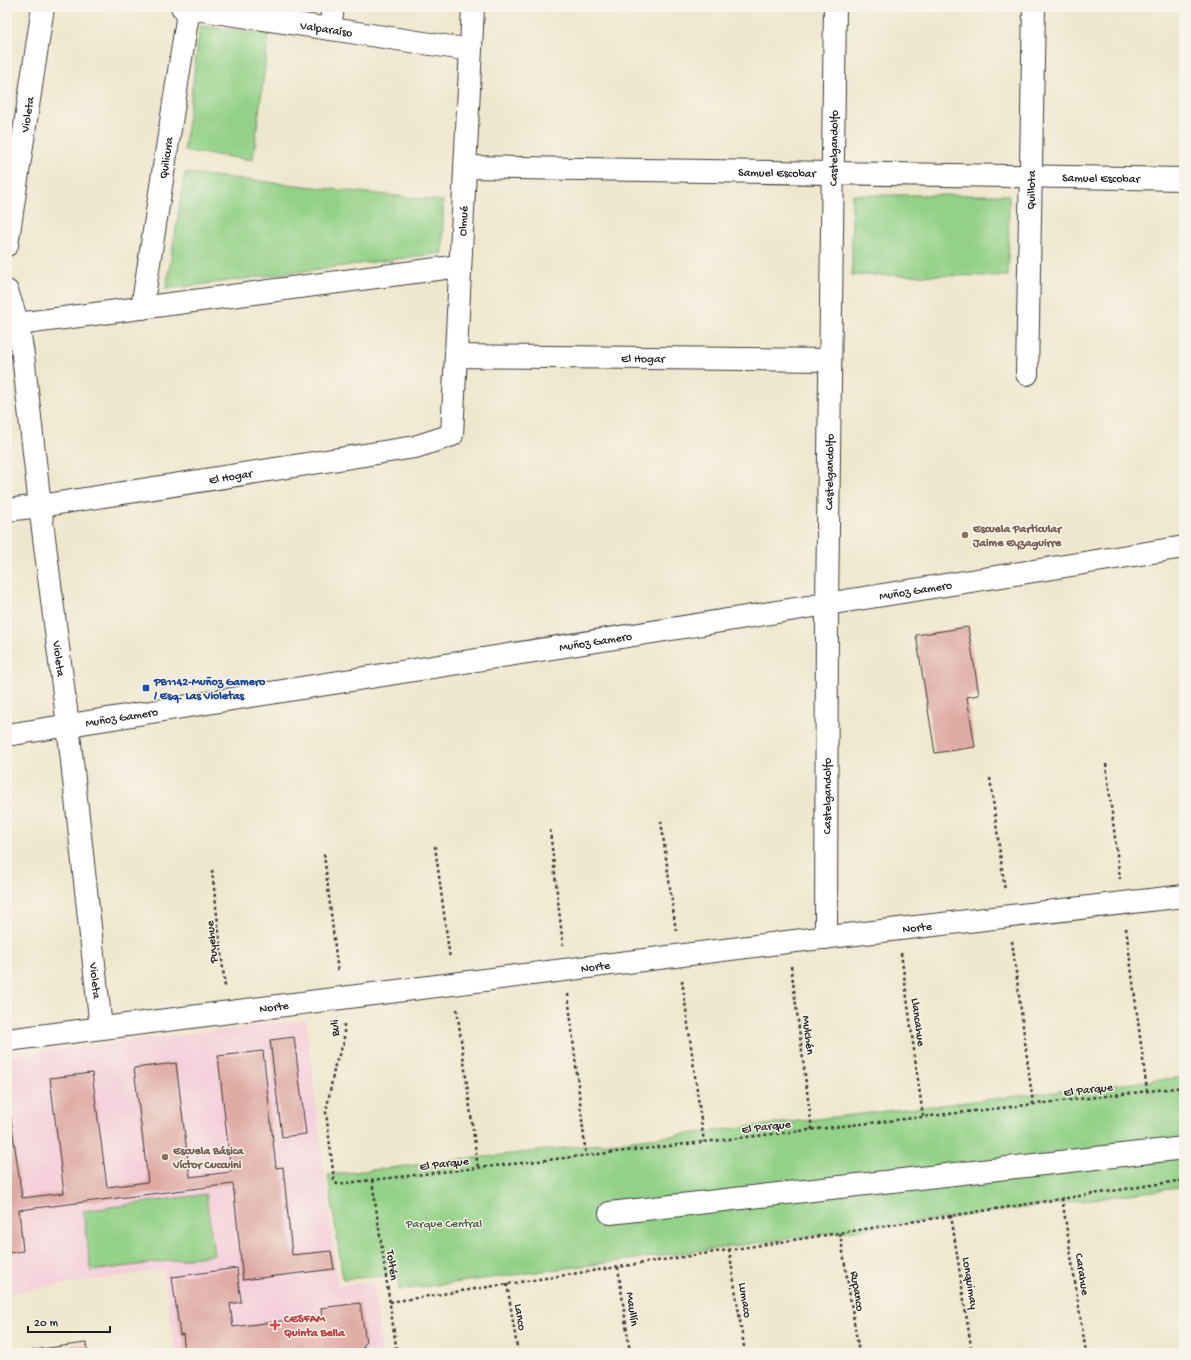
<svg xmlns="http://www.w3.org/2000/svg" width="1191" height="1360" font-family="'Gochi Hand',sans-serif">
  <rect width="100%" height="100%" fill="#f7f3e8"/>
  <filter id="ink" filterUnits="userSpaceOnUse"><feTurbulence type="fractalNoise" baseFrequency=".025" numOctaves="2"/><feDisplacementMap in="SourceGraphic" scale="8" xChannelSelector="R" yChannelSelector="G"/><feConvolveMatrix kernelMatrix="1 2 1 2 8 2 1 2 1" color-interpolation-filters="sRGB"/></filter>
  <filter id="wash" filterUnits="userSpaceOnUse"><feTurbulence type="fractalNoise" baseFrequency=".012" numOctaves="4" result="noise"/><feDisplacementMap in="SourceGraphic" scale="16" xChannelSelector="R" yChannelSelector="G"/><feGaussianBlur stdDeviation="0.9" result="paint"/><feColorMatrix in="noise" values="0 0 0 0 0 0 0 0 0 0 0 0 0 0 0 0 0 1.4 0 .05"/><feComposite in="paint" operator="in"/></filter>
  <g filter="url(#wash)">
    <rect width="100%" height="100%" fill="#efe7cd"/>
    <path fill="#f5cfdb" d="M306,1020L338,1286L373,1281L382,1353H176L163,1270L7,1293V1055Z"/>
    <path fill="#93d187" stroke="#587652" d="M200,26L269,34L253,160L184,151Z
      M185,173L443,201V253L166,289Z
      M852,195H1009L1008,276L852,275Z
      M1184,1077V1187L399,1290V1275L343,1279L328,1175Z
      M206,1194L214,1255L91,1271L83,1211Z"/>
    <g id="blocks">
      <path fill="#dfaba4" d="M968,627L979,695L967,697L975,747L935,753L916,635Z
        M294,1037L306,1134L282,1137L270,1040Z
        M263,1051L276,1168L283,1167L292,1255L331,1251L334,1269L243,1280L233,1184L19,1210L23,1251L7,1253V1090L22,1198L64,1193L50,1078L92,1073L107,1187L148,1182L134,1068L176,1063L190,1177L231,1172L218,1056Z
        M237,1268L241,1302L230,1304L233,1327L322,1316L321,1308L360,1303L366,1342L361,1351L350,1353H185L183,1334L180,1335L172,1277Z
        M86,1343L88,1353H34L33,1350Z"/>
    </g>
  </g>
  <g filter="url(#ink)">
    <use href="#blocks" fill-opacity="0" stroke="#3c3a37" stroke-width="1"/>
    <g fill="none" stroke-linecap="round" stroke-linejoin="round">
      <defs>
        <g id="minor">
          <path id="s1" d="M182,7L471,50"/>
          <path d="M330,29L333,7"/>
          <path id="s2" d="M465,167L1184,179"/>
          <path id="s3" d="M7,245L43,7"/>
          <path id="s4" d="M7,291L18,324L23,355L40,506L68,725L101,1028"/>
          <path id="s5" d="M142,308L189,7"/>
          <path d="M18,324L460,266"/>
          <path id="s6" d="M456,356L830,360"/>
          <path id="s7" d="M1027,374L1034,7"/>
          <path id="s8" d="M7,510L40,506L415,447L452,435L473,7"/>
          <path id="s9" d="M7,735L1184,547"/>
          <path id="s10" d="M826,938L827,605L835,7"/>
          <path id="s11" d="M7,1040L787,942L1184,896"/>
          <path d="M610,1213L1184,1148"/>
        </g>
      </defs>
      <use href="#minor" stroke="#3c3a37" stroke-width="24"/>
      <path stroke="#3c3a37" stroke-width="2.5" stroke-dasharray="3 3" stroke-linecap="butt" d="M1106,764L1120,879
        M990,778L1005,891
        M661,821L676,931
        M550,830L563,945
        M435,846L450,959
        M324,854L338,973
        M212,870L225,987
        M1126,928L1147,1091
        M1012,941L1033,1104
        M901,953L923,1117
        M791,966L812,1130
        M682,980L704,1142
        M568,994L586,1156
        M457,1009L478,1168
        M344,1024V1042L335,1065L326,1112L334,1179L337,1184L1184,1087
        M372,1180L397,1353
        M1062,1198L1086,1353
        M951,1215L972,1353
        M840,1233L859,1353
        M729,1249L745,1353
        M618,1267L630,1353
        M507,1284L518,1353
        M390,1302L1184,1180"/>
      <use href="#minor" stroke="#fff" stroke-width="22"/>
    </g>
  </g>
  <g fill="#8d6e63" stroke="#f7f3e8" stroke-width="1.5">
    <circle cx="965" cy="535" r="4"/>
    <circle cx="165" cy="1157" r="4"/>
  </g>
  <rect fill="#1a4fb4" stroke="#f7f3e8" stroke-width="1.5" x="142" y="684" width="8" height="8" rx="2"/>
  <path fill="#e0444e" stroke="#f7f3e8" stroke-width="1.5" d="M273 1319h4v4h4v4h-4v4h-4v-4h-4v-4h4z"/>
  <g text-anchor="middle" stroke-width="3" stroke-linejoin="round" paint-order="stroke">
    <g font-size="12" fill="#1c1c1c" stroke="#f7f3e8">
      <text dy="4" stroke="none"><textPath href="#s1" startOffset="146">Valparaíso</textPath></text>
      <text dy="4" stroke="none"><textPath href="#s3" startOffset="132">Violeta</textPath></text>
      <text dy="4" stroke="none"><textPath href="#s10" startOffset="790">Castelgandolfo</textPath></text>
      <text dy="4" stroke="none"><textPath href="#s5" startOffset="152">Quilicura</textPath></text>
      <text dy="4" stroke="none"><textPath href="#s2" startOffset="312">Samuel Escobar</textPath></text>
      <text dy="4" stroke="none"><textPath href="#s2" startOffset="636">Samuel Escobar</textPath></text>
      <text dy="4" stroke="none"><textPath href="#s7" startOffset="184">Quillota</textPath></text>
      <text dy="4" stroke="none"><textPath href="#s8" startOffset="666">Olmué</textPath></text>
      <text dy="4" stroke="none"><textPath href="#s6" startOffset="187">El Hogar</textPath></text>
      <text dy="4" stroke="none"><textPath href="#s10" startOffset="466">Castelgandolfo</textPath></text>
      <text dy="4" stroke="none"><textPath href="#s8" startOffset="226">El Hogar</textPath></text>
      <text dy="4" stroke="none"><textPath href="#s9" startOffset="920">Muñoz Gamero</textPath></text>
      <text dy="4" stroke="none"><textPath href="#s9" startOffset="596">Muñoz Gamero</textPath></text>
      <text dy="4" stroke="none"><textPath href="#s4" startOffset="372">Violeta</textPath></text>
      <text dy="4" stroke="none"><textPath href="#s9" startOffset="116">Muñoz Gamero</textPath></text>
      <text dy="4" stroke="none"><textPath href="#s10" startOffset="142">Castelgandolfo</textPath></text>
      <text dy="4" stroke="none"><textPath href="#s11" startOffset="917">Norte</textPath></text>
      <text transform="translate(211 942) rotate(-96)" y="4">Puyehue</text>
      <text dy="4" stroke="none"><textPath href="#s11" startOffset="593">Norte</textPath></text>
      <text dy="4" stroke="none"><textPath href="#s4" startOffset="696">Violeta</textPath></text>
      <text dy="4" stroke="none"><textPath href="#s11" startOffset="269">Norte</textPath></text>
      <text transform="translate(919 1022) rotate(82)" y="4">Llancahue</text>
      <text transform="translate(334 1028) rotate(-93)" y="4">Buli</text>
      <text transform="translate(809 1035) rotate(83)" y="4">Mulchén</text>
      <text transform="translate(1088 1089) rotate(-7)" y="4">El Parque</text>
      <text transform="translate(766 1126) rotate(-7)" y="4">El Parque</text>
      <text transform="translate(444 1163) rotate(-7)" y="4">El Parque</text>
      <text transform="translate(393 1265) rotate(82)" y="4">Toltén</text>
      <text transform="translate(1083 1274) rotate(81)" y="4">Carahue</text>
      <text transform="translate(971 1283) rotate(81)" y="4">Lonquimay</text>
      <text transform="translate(858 1291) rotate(81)" y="4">Rupanco</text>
      <text transform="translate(746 1300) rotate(81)" y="4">Lumaco</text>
      <text transform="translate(633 1309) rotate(82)" y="4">Maullín</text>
      <text transform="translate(521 1317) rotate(81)" y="4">Lanco</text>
    </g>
    <g font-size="12" font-weight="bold" fill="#785e54" stroke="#f7f3e8" text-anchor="start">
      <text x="973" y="532">Escuela Particular<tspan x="973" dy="14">Jaime Eyzaguirre</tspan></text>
      <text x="173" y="1154">Escuela Básica<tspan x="173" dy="14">Víctor Cuccuini</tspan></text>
    </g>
    <g font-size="12" font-weight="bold" fill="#164399" stroke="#f7f3e8" text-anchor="start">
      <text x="154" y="685">PB1142-Muñoz Gamero<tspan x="154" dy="14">/ Esq. Las Violetas</tspan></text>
    </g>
    <g font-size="12" fill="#465b41" stroke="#f7f3e8">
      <text x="444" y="1227">Parque Central</text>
    </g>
    <g font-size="12" font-weight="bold" fill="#be3a42" stroke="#f7f3e8" text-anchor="start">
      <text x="284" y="1322">CESFAM<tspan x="284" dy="14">Quinta Bella</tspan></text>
    </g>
  </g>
  <rect width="1191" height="1360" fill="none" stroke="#f7f3e8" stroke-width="24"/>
  <path d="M28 1326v6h82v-6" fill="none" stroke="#1c1c1c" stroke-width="2"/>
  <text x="34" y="1326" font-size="12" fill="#1c1c1c" stroke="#f7f3e8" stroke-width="3" paint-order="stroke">20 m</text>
</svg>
